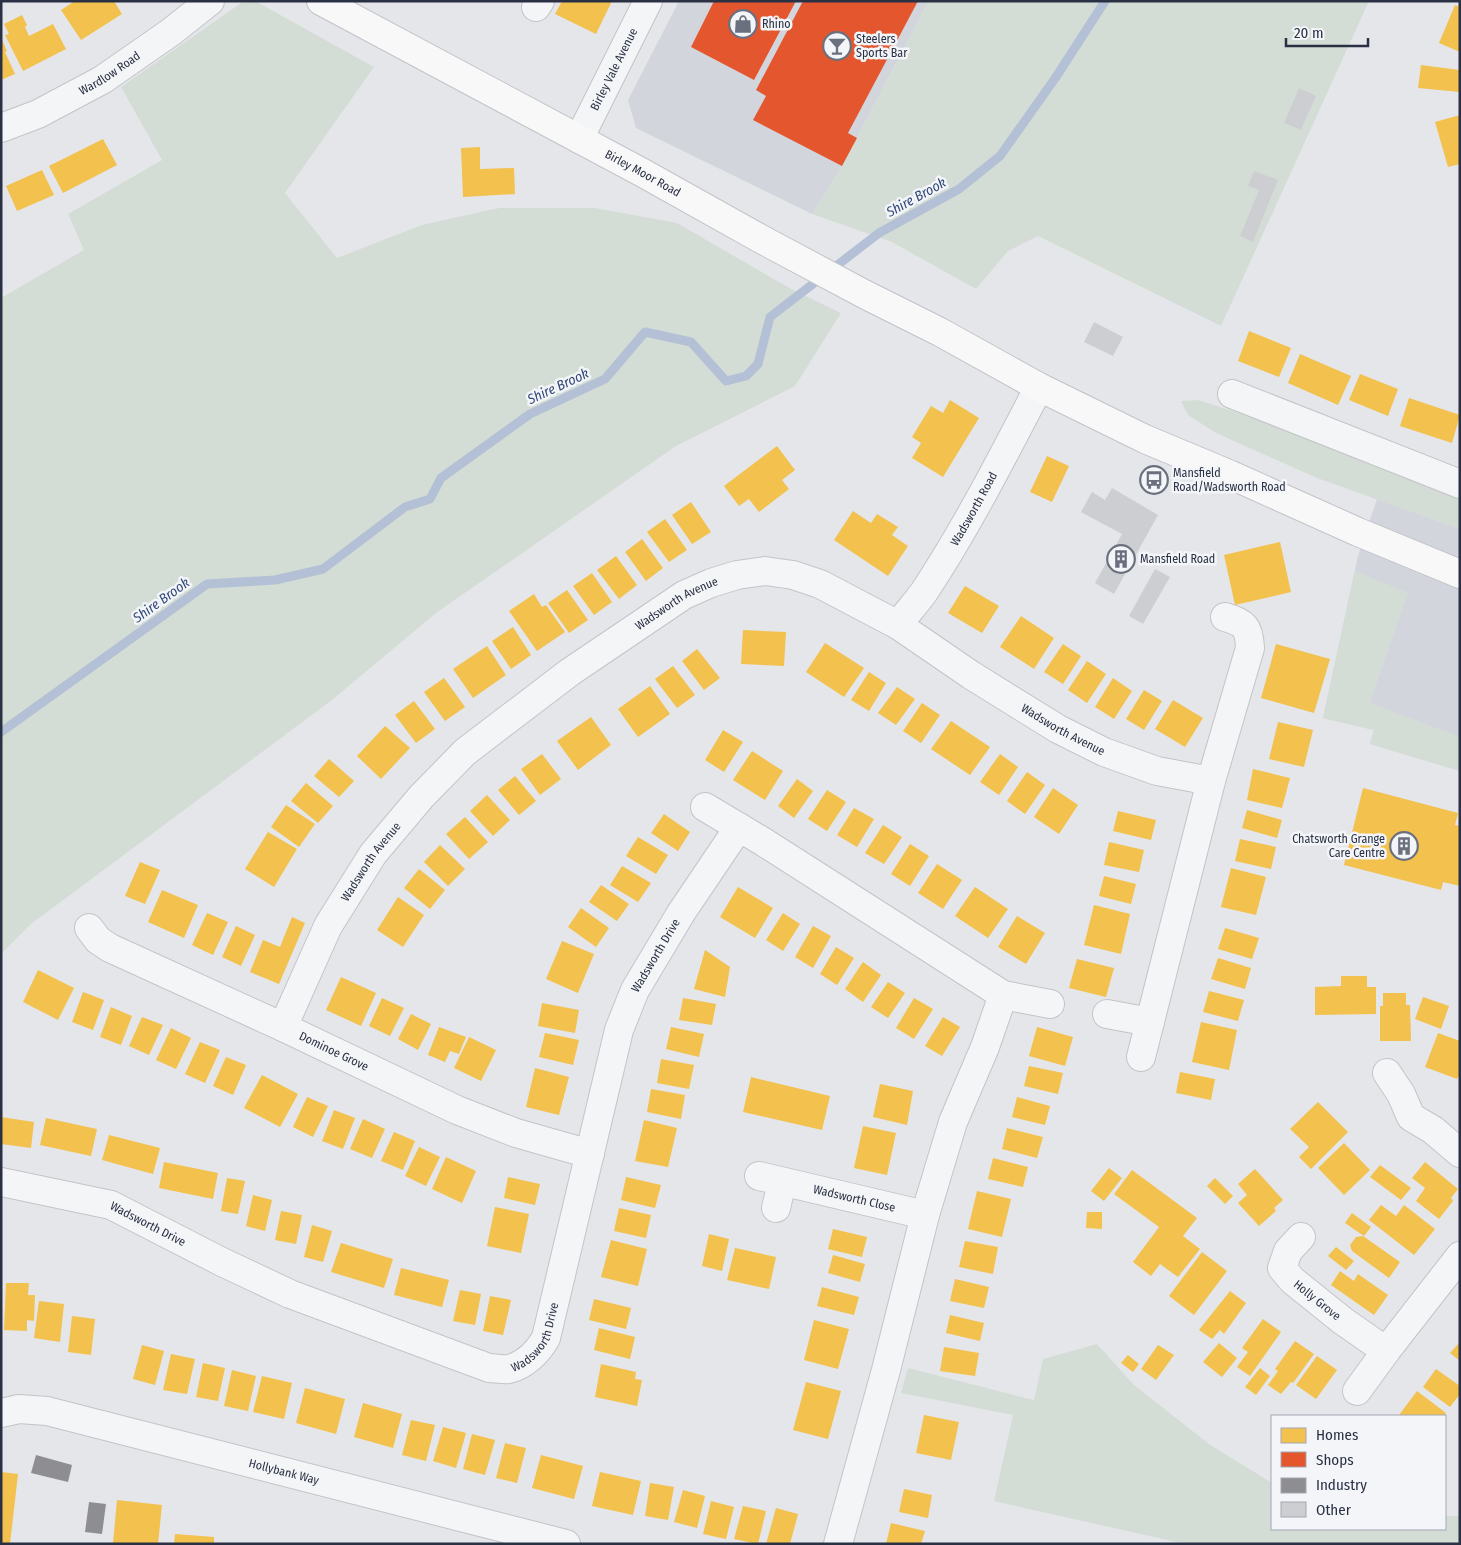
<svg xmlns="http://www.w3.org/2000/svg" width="1461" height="1545" font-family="'Fira Sans Condensed',sans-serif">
  <rect width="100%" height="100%" fill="#e5e6ea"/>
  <path fill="#d3d5dd" d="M679,1H929L842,166L812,214L636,128L628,100Z
    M1377,499L1460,529V771L1370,744L1374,730L1323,718L1358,556Z"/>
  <path fill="#d4ddd5" d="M929,1H1369L1221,326L1038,236L1008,251L976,289L892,242L812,214L842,166Z
    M257,2L374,67L285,193L337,258L422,225L499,208H595L677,223L791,289L841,313L795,386L676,446L436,613L332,700L31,924L1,954V298L84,250L68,214L162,160L121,87L241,3Z
    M1198,400L1283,427L1460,495V529L1317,478L1216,433L1188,415L1181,401Z
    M1355,571L1408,593L1370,703L1460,737V771L1370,744L1374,730L1323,718Z
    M1097,1344L1134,1385L1209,1444L1272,1483V1529H1445V1516H1460V1544H1185L994,1501L1013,1415L901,1393L908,1368L1034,1400L1043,1359Z"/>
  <path fill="#f2c14e" d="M75,1H114L122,14L81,40L61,10Z
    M562,1H612L596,34L555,14Z
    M1455,5L1460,7V52L1439,43Z
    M22,15L27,25L25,27L29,36L53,24L66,49L23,71L5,35L9,34L4,24Z
    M1,38L7,51L5,52L15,74L1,80Z
    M1421,65L1460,70V92L1418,88Z
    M1460,115V164L1448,167L1435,122Z
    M103,139L117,165L63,193L49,166Z
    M480,147V169L514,168L515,194L463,197L461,148Z
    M42,170L54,195L17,211L6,186Z
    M1249,331L1291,348L1279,377L1238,361Z
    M1300,354L1351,376L1338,405L1288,383Z
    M1360,374L1398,389L1388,416L1349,400Z
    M1409,398L1460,415L1452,443L1400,426Z
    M950,400L979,418L943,477L912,458L921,443L912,437L931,406L943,413Z
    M777,446L795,470L782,480L789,489L759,512L749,499L739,506L724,486Z
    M1047,456L1069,466L1052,502L1030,492Z
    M691,502L711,532L692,544L672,515Z
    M853,511L871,523L877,514L898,527L892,535L908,546L888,576L834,540Z
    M665,519L687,550L669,562L647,532Z
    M642,539L663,568L646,581L625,552Z
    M1280,542L1291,592L1235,605L1224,555Z
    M616,556L637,585L619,599L597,570Z
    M592,573L612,602L594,615L573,586Z
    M965,586L999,606L982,633L948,613Z
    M567,590L588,620L569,633L548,603Z
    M534,594L542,607L546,605L565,632L537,651L509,611Z
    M1021,616L1054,638L1034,669L1000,647Z
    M513,627L531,655L511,669L492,641Z
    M743,630L786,632L784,666L741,664Z
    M825,643L864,668L844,697L806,672Z
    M1063,644L1081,656L1063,684L1044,672Z
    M1276,644L1330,659L1314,713L1261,698Z
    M487,646L506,675L473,698L453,669Z
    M697,649L720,678L704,690L682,661Z
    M1087,661L1106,674L1087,703L1068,690Z
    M673,666L695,695L677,708L655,679Z
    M869,672L886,683L869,711L851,700Z
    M444,678L465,707L445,721L424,692Z
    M1113,678L1132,691L1114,719L1095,707Z
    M650,686L670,714L638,737L618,709Z
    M897,687L915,699L896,725L878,713Z
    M1144,690L1162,701L1144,730L1126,719Z
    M1173,700L1203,718L1185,747L1155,729Z
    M414,701L435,729L416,743L395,715Z
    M922,703L940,715L921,743L903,731Z
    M591,717L611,745L578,770L557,741Z
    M951,721L990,747L970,775L931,749Z
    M1278,722L1313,730L1304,767L1269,759Z
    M385,726L410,748L381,779L357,756Z
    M723,730L743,742L724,772L705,760Z
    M752,751L783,771L765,800L733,780Z
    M542,754L561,779L540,795L521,769Z
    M1000,754L1018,767L999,795L980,782Z
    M329,759L354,781L339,797L314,776Z
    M1253,769L1290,778L1282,808L1247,800Z
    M1027,772L1045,785L1025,814L1007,801Z
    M515,776L536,801L519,815L498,790Z
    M797,779L813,791L794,818L778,806Z
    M306,783L333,806L318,823L291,801Z
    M1053,788L1078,805L1059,834L1034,817Z
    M1363,788L1458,813L1455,825L1460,826V886L1443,882L1441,890L1344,865Z
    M827,790L846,802L827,831L808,819Z
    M487,795L510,820L493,836L470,811Z
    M286,805L315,824L299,847L271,827Z
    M854,808L874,819L857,847L837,835Z
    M1247,810L1282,820L1277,838L1242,828Z
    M1118,811L1156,820L1151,840L1113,831Z
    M664,814L690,832L678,851L651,833Z
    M465,817L488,842L469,859L446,834Z
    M883,825L902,837L884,864L865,853Z
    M268,832L297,849L274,887L245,869Z
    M638,837L668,855L656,874L626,856Z
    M1240,839L1276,847L1271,869L1235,861Z
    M1109,842L1144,850L1139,872L1104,865Z
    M910,844L929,856L910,886L891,874Z
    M440,845L465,869L448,886L424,862Z
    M140,862L160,870L145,904L125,896Z
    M937,864L962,880L943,909L918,893Z
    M622,866L651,883L638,902L610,885Z
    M1231,868L1266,877L1256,915L1221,907Z
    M419,869L445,890L430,909L404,888Z
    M1104,876L1136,884L1131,904L1099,896Z
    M601,885L629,904L617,921L589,902Z
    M738,887L773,908L755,938L720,917Z
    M975,887L1008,909L988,938L955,916Z
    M162,890L198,905L184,938L148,922Z
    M398,897L424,915L403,947L377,930Z
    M1094,905L1130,914L1121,954L1084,945Z
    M581,908L609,928L596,947L568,927Z
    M207,913L228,922L213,955L192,945Z
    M783,913L800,924L783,951L766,940Z
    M1017,916L1045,933L1026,964L998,947Z
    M292,917L305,923L279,984L250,972L263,940L280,947Z
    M236,926L255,935L241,966L222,957Z
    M813,926L831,936L813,968L795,957Z
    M1225,928L1259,938L1252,959L1218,949Z
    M562,941L594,954L578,993L546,979Z
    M836,947L854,958L837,985L820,974Z
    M705,950L730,967L725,997L694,989Z
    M1218,958L1251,968L1245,989L1211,979Z
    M1077,959L1114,968L1106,997L1069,988Z
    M863,962L881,975L863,1002L845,989Z
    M38,970L74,988L58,1020L23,1002Z
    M1341,976H1367V987H1376V1014L1315,1015V987L1341,986Z
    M341,977L376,993L361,1026L326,1010Z
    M888,982L905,993L888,1018L871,1007Z
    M1209,991L1244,1000L1238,1021L1203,1012Z
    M83,992L104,1000L93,1030L72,1022Z
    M1383,993H1406V1005H1410L1411,1041H1380V1006H1383Z
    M1423,997L1449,1006L1441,1029L1415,1019Z
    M382,998L404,1008L390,1036L369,1026Z
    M683,998L716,1004L712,1025L679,1020Z
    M914,998L933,1009L914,1039L896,1028Z
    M542,1003L579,1010L575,1033L538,1026Z
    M111,1007L132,1016L121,1045L100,1037Z
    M411,1014L431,1024L418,1050L398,1039Z
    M142,1017L163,1025L149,1055L129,1046Z
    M943,1017L960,1027L942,1056L925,1046Z
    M1201,1022L1237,1030L1229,1070L1192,1062Z
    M439,1027L466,1037L459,1054L450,1051L445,1062L428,1055Z
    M671,1027L704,1034L699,1057L666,1049Z
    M1037,1027L1073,1037L1065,1066L1029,1056Z
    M171,1028L191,1038L176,1069L156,1060Z
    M545,1033L579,1040L573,1065L539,1057Z
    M1438,1033L1460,1041V1074L1457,1079L1425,1067Z
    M469,1037L496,1050L481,1081L454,1068Z
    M200,1042L220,1050L205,1083L185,1074Z
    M226,1057L246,1065L233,1095L213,1086Z
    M661,1059L694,1065L689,1089L657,1083Z
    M1029,1066L1063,1073L1058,1094L1024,1086Z
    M535,1068L569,1077L559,1115L526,1107Z
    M1180,1072L1215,1079L1211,1100L1176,1093Z
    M262,1075L298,1094L280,1127L244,1108Z
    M751,1077L830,1096L822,1130L743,1112Z
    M880,1084L913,1091L907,1125L873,1117Z
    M651,1089L685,1095L681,1119L647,1112Z
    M307,1097L328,1106L313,1137L293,1127Z
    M1017,1097L1050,1106L1045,1125L1012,1117Z
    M1318,1102L1348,1132L1311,1169L1299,1157L1309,1147L1290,1129Z
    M334,1110L355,1118L343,1149L322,1141Z
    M1,1117L34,1122L31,1148L1,1144Z
    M46,1118L97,1129L91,1156L40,1145Z
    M363,1119L385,1129L372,1158L350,1149Z
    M644,1120L677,1128L668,1167L635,1161Z
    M863,1126L896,1133L887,1175L854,1168Z
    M1007,1128L1043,1137L1037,1158L1002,1149Z
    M394,1132L415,1141L403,1170L381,1161Z
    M109,1135L160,1148L153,1174L102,1160Z
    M1344,1143L1370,1170L1344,1195L1318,1168Z
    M419,1147L440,1157L426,1186L405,1176Z
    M446,1157L476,1171L462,1203L432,1189Z
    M993,1158L1028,1167L1023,1187L988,1179Z
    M164,1162L218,1173L213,1199L159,1188Z
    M1425,1162L1458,1189L1451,1198L1453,1201L1439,1219L1416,1201L1425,1188L1412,1178Z
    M1380,1165L1411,1188L1401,1200L1370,1177Z
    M1109,1168L1122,1178L1104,1201L1091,1191Z
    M1255,1169L1283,1200L1274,1208L1276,1211L1259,1226L1238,1203L1247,1195L1238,1184Z
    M1132,1170L1197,1218L1183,1236L1200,1249L1178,1277L1160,1264L1151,1276L1133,1262L1159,1227L1114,1194Z
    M508,1177L540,1184L535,1205L504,1198Z
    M626,1177L661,1185L655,1208L621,1200Z
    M227,1178L245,1181L238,1214L221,1211Z
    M1215,1178L1233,1196L1225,1204L1207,1186Z
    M977,1191L1011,1199L1002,1237L968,1229Z
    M253,1195L272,1200L265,1231L246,1226Z
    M1381,1205L1396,1216L1404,1205L1435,1229L1414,1255L1369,1220Z
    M495,1207L529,1214L521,1253L487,1246Z
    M619,1208L651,1215L646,1238L614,1231Z
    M281,1211L302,1215L296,1244L275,1240Z
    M1087,1212H1102V1229L1086,1228Z
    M1352,1213L1371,1227L1364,1236L1345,1223Z
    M312,1225L332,1231L323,1262L304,1257Z
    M833,1229L867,1237L862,1257L828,1249Z
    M709,1234L729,1239L722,1271L702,1266Z
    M1363,1236L1400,1262L1389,1278L1352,1251L1350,1245L1356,1237Z
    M611,1240L647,1249L638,1286L601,1277Z
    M965,1241L998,1247L993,1274L959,1267Z
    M341,1243L393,1259L384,1288L331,1272Z
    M1336,1247L1354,1261L1346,1270L1328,1256Z
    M735,1248L776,1257L769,1289L727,1280Z
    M1202,1252L1227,1271L1194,1315L1169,1296Z
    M833,1255L865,1264L860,1282L828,1273Z
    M401,1268L449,1280L442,1307L394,1295Z
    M1340,1271L1354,1281L1358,1274L1388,1295L1374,1315L1331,1285Z
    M955,1279L989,1287L984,1308L950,1301Z
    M6,1283H29L28,1295H35L34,1321L27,1320V1331L4,1330Z
    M822,1287L859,1297L854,1315L817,1306Z
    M460,1290L481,1294L475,1325L453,1321Z
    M1230,1291L1246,1303L1224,1334L1220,1330L1212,1339L1199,1330Z
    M490,1296L511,1300L503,1335L483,1331Z
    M594,1299L631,1308L626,1329L589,1320Z
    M39,1301L64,1304L60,1342L34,1338Z
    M950,1315L984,1323L980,1341L946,1333Z
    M72,1316L95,1319L91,1355L68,1352Z
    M1263,1319L1281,1332L1250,1376L1237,1367L1248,1352L1242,1348Z
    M814,1320L849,1329L838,1369L804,1360Z
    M599,1328L635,1337L630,1359L594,1350Z
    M1295,1341L1314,1354L1293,1383L1291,1382L1281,1394L1268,1385L1278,1371L1275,1369Z
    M1460,1342V1361L1450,1353Z
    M1219,1343L1237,1358L1222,1377L1203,1362Z
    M142,1345L164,1351L155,1385L133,1379Z
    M1158,1345L1174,1355L1156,1380L1141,1369Z
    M944,1347L979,1353L975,1376L940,1371Z
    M171,1354L195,1359L187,1394L163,1390Z
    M1128,1355L1139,1364L1133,1372L1121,1363Z
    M1317,1356L1337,1370L1316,1399L1296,1385Z
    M203,1363L225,1368L218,1401L196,1397Z
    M601,1364L636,1372L635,1379L642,1380L637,1406L595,1397Z
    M1260,1368L1270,1376L1256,1395L1245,1387Z
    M1436,1369L1460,1386V1394L1450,1407L1423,1387Z
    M232,1370L256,1376L248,1411L224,1406Z
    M262,1376L292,1383L284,1419L253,1412Z
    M806,1382L841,1391L828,1439L793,1430Z
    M305,1388L345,1399L336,1434L296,1423Z
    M1417,1391L1446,1413L1444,1416L1399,1415Z
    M363,1403L402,1414L393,1448L354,1437Z
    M924,1415L959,1422L951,1460L916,1453Z
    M411,1420L435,1425L426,1461L402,1455Z
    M443,1427L466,1433L456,1468L433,1461Z
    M472,1434L495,1440L485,1475L463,1469Z
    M505,1443L526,1448L517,1483L496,1478Z
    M541,1455L583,1466L574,1499L532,1488Z
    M1,1472L18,1474L10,1544H1Z
    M600,1472L641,1481L633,1515L592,1506Z
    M650,1483L674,1487L668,1520L645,1516Z
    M904,1489L932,1495L928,1518L899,1512Z
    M683,1490L705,1496L697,1528L674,1522Z
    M117,1500L162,1505L158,1544L113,1543Z
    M711,1501L734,1507L726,1539L703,1534Z
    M743,1506L766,1511L758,1544L734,1539Z
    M776,1508L798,1514L790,1544H766Z
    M891,1523L925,1531L921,1544H886Z
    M175,1534L214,1537V1544H174Z"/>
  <path fill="#e4572e" d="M714,1H796L754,80L691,47Z
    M803,1H918L848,133L857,138L842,166L753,120L766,96L756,90Z"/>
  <path fill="#8d8d92" d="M36,1455L72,1465L68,1482L31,1473Z
    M89,1502L106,1504L102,1534L85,1532Z"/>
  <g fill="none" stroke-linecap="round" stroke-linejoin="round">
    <path stroke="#b3c0d5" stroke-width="9" d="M1,732L207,584L275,580L323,569L405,507L430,499L441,478L530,414L605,379L645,332L691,342L726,381L746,376L758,364L770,317L879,233L959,189L1000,156L1056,77L1105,1"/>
  </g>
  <path fill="#cdced2" d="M1299,88L1316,96L1301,130L1284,123Z
    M1254,171L1278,180L1253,242L1240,236L1259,190L1248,186Z
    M1094,322L1123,337L1113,356L1084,342Z
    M1112,488L1158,515L1114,594L1095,583L1122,534L1081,512L1092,492L1105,500Z
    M1155,569L1170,577L1143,624L1129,616Z"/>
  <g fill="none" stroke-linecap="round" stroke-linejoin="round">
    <defs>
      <g id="minor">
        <path d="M536,7L540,1"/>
        <path id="s1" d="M1,128L38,114L102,80L171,32L210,1"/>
        <path id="s2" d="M579,139L648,1"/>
        <path d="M1232,394L1460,484"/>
        <path id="s3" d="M898,625C906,614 916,603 924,592C967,527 1003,456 1039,387"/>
        <path d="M705,807L762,841L1003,995L1050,1004"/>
        <path id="s4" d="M89,928L98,940L110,948L283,1027L457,1110L516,1133L590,1154"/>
        <path d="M1107,1014L1150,1022"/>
        <path id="s5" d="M283,1027L328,926L373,854L421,797L465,752L570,672L684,595L711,583L737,575L765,571L793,575L820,584L898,625L971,675L1058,729L1104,752L1157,771L1211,781"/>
        <path d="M1141,1057L1211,781L1250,648C1249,627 1245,623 1225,617"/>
        <path d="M1387,1073L1401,1094L1411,1117L1433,1130L1460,1153"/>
        <path id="s6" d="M759,1176L925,1215"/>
        <path id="s7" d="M1,1182L111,1205L222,1262L290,1294L489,1368C495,1368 503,1370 509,1369C525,1365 538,1352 546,1338L619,1030L635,990L681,913L739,827"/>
        <path d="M776,1208L782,1182"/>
        <path id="s8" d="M1301,1237L1288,1251L1282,1268L1292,1280L1343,1321L1386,1351"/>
        <path d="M1357,1391L1386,1351L1460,1256"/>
        <path id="s9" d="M1,1413L19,1409L47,1411L566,1544"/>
        <path d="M838,1544L886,1370L925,1215L953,1122L985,1047L1003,995"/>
      </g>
      <g id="major">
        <path id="s10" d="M321,1L643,173L761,239L864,294L940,332L1039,387L1145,439L1231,475L1358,532L1460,574"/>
      </g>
    </defs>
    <use href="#minor" stroke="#c3c4c8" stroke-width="30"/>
    <use href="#major" stroke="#c1c3c8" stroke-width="30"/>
    <use href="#minor" stroke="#f4f5f7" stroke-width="28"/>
    <use href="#major" stroke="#f8f8f8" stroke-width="28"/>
  </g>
  <defs>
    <symbol id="shop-ring" viewBox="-11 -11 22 22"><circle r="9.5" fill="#f3f5f9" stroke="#6b707e" stroke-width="1.5"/><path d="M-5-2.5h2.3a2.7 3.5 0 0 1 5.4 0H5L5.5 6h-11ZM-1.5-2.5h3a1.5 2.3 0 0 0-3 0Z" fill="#6b707e"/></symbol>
    <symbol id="bar-ring" viewBox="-11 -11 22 22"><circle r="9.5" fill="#f3f5f9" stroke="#6b707e" stroke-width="1.5"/><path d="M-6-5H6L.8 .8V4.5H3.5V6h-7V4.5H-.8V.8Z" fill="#6b707e"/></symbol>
    <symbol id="bus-ring" viewBox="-11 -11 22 22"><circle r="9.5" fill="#f3f5f9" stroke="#6b707e" stroke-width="1.5"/><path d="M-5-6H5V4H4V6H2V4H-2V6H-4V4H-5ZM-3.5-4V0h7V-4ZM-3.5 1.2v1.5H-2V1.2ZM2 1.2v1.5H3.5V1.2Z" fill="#6b707e"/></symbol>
    <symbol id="building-ring" viewBox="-11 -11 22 22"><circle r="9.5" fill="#f3f5f9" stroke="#6b707e" stroke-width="1.5"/><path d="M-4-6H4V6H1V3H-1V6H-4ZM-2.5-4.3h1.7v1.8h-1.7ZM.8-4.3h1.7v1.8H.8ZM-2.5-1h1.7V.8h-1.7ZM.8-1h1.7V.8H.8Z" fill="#6b707e"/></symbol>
  </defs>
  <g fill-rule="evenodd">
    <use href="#shop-ring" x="727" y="8" width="32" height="32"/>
    <use href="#bar-ring" x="821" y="30" width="32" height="32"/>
    <use href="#bus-ring" x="1138" y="464" width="32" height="32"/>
    <use href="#building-ring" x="1105" y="543" width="32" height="32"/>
    <use href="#building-ring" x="1388" y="830" width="32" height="32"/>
  </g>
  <g text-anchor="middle" stroke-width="5" stroke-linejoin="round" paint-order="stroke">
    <g font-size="12" fill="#2a3144" stroke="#f3f5f9" text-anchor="start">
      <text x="762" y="28">Rhino</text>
      <text x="856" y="43">Steelers<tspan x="856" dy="14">Sports Bar</tspan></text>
      <text x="1173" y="477">Mansfield<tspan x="1173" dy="14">Road/Wadsworth Road</tspan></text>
      <text x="1140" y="563">Mansfield Road</text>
      <text x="1385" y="843" text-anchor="end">Chatsworth Grange<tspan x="1385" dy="14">Care Centre</tspan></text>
    </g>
    <g font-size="12" fill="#2a3144" stroke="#f3f5f9">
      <text dy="4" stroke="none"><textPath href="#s2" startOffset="78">Birley Vale Avenue</textPath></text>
      <text dy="4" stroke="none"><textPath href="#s1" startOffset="122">Wardlow Road</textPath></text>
      <text dy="4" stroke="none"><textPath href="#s10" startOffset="365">Birley Moor Road</textPath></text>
      <text dy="4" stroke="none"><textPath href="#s3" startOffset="139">Wadsworth Road</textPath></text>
      <text dy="4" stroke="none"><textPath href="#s5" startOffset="592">Wadsworth Avenue</textPath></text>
      <text dy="4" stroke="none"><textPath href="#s5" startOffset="1028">Wadsworth Avenue</textPath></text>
      <text dy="4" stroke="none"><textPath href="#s5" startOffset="188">Wadsworth Avenue</textPath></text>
      <text dy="4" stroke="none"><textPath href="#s7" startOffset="994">Wadsworth Drive</textPath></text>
      <text dy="4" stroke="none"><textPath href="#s4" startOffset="276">Dominoe Grove</textPath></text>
      <text dy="4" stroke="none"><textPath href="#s6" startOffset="98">Wadsworth Close</textPath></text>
      <text dy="4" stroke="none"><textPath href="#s7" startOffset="154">Wadsworth Drive</textPath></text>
      <text dy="4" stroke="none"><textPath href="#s8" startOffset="85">Holly Grove</textPath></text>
      <text dy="4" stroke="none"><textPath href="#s7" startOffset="589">Wadsworth Drive</textPath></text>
      <text dy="4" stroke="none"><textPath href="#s9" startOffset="291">Hollybank Way</textPath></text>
    </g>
    <g font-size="14" font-style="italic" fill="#334a79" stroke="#f3f5f9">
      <text transform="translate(916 197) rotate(-29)" y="5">Shire Brook</text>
      <text transform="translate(558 386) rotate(-25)" y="5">Shire Brook</text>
      <text transform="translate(161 600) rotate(-36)" y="5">Shire Brook</text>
    </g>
  </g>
  <rect width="1461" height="1545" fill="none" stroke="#2a3144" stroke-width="5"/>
  <rect x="1271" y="1415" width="175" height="115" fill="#f3f5f9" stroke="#a3a7b1"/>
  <rect x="1281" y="1428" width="25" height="15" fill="#f2c14e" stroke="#a3a7b1"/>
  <text x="1316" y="1440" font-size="15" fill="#2a3144">Homes</text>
  <rect x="1281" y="1452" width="25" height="15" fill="#e4572e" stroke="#a3a7b1"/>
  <text x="1316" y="1465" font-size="15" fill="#2a3144">Shops</text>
  <rect x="1281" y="1478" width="25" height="15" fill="#8d8d92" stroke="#a3a7b1"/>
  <text x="1316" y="1490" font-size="15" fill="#2a3144">Industry</text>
  <rect x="1281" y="1502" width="25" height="15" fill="#cdced2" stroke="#a3a7b1"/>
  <text x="1316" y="1515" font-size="15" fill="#2a3144">Other</text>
  <path d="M1286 38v8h82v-8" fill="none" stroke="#2a3144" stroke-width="2.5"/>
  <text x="1294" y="38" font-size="15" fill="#2a3144" stroke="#f3f5f9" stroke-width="4" paint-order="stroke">20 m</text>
</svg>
